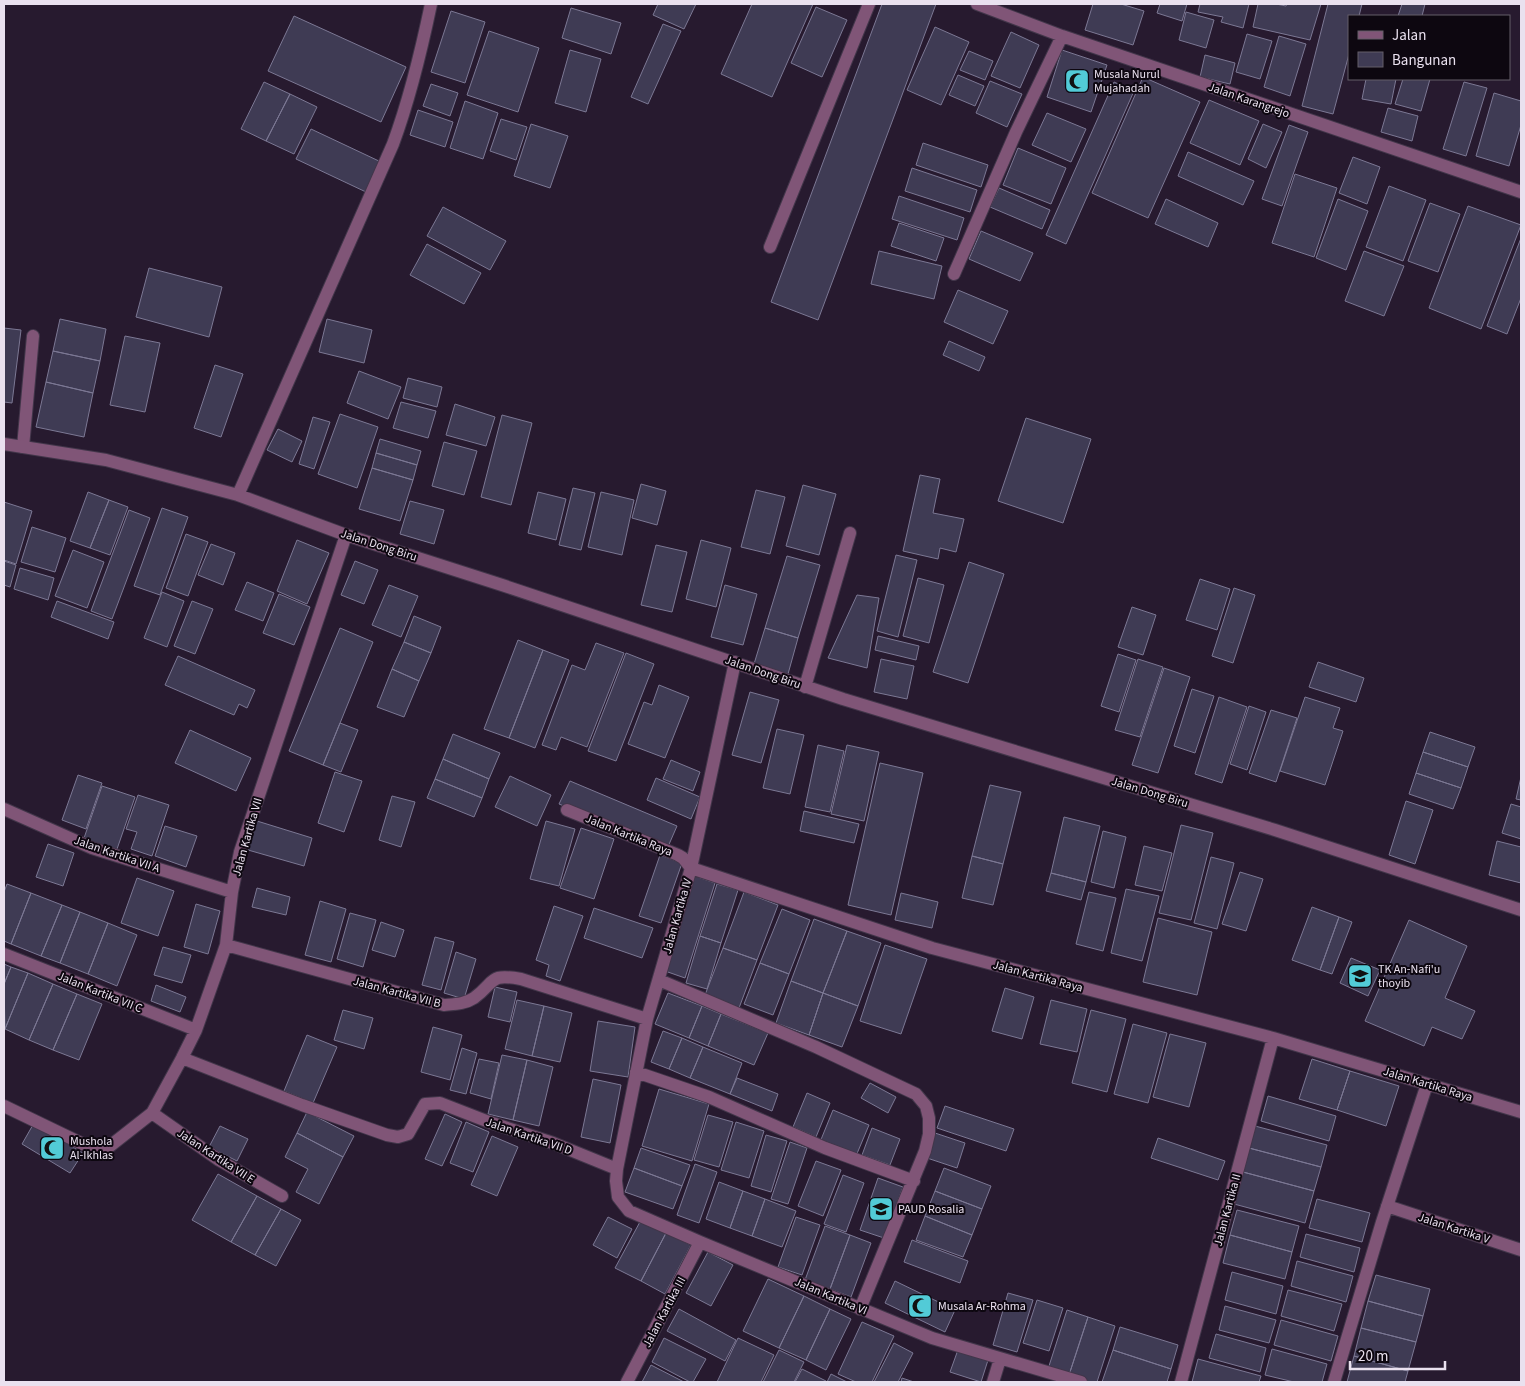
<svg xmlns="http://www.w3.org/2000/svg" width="1525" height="1386" font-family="'Source Sans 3',sans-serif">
  <rect width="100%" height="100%" fill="#271a2f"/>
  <path fill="#3f3b54" stroke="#7c7894" d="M658,4H696L684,29L653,15Z
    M752,4H813L772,97L721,74Z
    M882,4H936L818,320L771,302Z
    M1093,4H1121L1144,11L1133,45L1085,30Z
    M1160,4H1187L1182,21L1157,13Z
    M1200,4H1249L1243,28L1221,22L1223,17L1198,12Z
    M1258,4H1276L1286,6L1287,4H1321L1310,40L1253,27Z
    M1328,4H1362L1359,16H1349V54L1333,114L1302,106Z
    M1402,4H1425L1422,16H1398Z
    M816,7L847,20L822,77L791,63Z
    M571,8L621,23L611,54L562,38Z
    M451,11L485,22L465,83L431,72Z
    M1186,12L1214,20L1206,48L1179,40Z
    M294,16L406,67L381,122L268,71Z
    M663,24L681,31L648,104L631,97Z
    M935,27L969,42L941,105L907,90Z
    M489,31L539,48L518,112L467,95Z
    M1011,32L1039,45L1020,88L991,76Z
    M1247,34L1272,41L1260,79L1236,72Z
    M1279,36L1306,44L1290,96L1264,87Z
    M570,50L601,59L586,112L555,103Z
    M1062,50L1107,65L1091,112L1047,97Z
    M969,51L993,61L985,80L960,70Z
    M1205,55L1235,63L1230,84L1200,77Z
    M958,75L984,86L975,106L949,95Z
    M1143,77L1200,102L1148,218L1092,193Z
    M1366,79H1396L1391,104L1362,99Z
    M1403,79H1430L1421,111L1395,104Z
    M990,81L1022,94L1007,127L976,113Z
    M264,82L290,94L266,141L241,129Z
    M1114,82L1134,91L1066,244L1046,235Z
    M1464,82L1487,88L1466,156L1443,149Z
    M431,84L458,93L450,116L423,106Z
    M1494,93L1521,101V125L1509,166L1476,156Z
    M290,94L317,107L294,154L266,141Z
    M1209,100L1259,121L1240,165L1190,143Z
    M465,101L498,113L483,159L450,148Z
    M1388,108L1418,116L1412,141L1381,132Z
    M418,110L453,122L445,147L410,135Z
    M1047,113L1086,129L1071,162L1032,145Z
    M501,119L527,127L516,160L490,151Z
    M531,124L568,136L550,188L514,176Z
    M1263,124L1282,132L1266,168L1248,159Z
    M1289,125L1308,132L1282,206L1262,199Z
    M311,129L381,162L366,192L296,159Z
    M923,143L988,165L981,187L916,165Z
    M1018,148L1066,168L1051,204L1003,185Z
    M1188,152L1254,181L1243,205L1178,176Z
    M1353,157L1380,167L1367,204L1339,193Z
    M912,168L977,190L970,212L905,191Z
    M1295,174L1337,188L1314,257L1272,243Z
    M1389,186L1426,200L1403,261L1366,247Z
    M999,188L1050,210L1042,229L990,207Z
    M899,196L964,218L957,240L892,219Z
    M1166,199L1218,223L1208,247L1155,224Z
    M1338,199L1368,211L1346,270L1316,258Z
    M1430,203L1460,214L1438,272L1408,261Z
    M1468,206L1521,225L1481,329L1429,308Z
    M443,207L506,241L490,270L427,236Z
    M899,223L944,238L936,261L891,246Z
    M981,231L1033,253L1020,281L969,259Z
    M1521,238V298L1507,334L1487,326Z
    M427,244L481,273L464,304L410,275Z
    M879,251L942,266L934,299L871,284Z
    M1364,251L1404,266L1384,316L1345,301Z
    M149,268L222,287L209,337L136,317Z
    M958,290L1008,311L993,344L944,322Z
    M60,319L106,329L100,361L53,351Z
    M327,319L372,330L364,363L319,352Z
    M4,328L21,330L12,403L4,402Z
    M125,336L160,343L145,412L110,405Z
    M949,341L985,357L979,371L943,355Z
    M53,351L100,361L93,393L46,382Z
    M215,365L243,374L221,437L194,428Z
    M359,371L401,387L388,419L347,403Z
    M408,378L442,387L437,407L403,398Z
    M46,382L93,393L84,437L36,427Z
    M401,402L436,411L428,438L393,428Z
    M455,404L495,417L486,446L446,435Z
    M340,414L378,427L357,488L318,474Z
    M502,415L532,423L511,505L481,497Z
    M313,417L330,422L314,469L299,464Z
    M1026,418L1091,439L1063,523L998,501Z
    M278,429L302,441L292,462L267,450Z
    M380,439L421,451L417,465L376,453Z
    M444,442L477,451L464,495L432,486Z
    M376,453L417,465L413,480L372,468Z
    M372,468L413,480L400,521L359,509Z
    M920,475L940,479L933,513L964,519L956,552L940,548L938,559L903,551Z
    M641,484L666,491L657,525L632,518Z
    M803,485L836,494L819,555L786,546Z
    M573,488L595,493L581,550L559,545Z
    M756,490L785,497L770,554L741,547Z
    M88,492L109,500L90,548L70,541Z
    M538,492L566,499L556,540L528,533Z
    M601,492L634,500L622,555L588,547Z
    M109,500L128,507L110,555L90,548Z
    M410,501L444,510L434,544L400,534Z
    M4,502L32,511L16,564L4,560Z
    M162,508L188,517L160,595L134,586Z
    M129,510L150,518L112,619L91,611Z
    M32,527L66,538L55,572L21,562Z
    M186,534L208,542L188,596L166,588Z
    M297,540L329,553L307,604L277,591Z
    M701,540L731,548L716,607L686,599Z
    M211,544L235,553L223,585L198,575Z
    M656,545L687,552L672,612L641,605Z
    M73,550L104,562L87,608L55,596Z
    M896,555L917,560L898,637L877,631Z
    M787,556L820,565L798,638L765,628Z
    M4,561L16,565L10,587L4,585Z
    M355,561L378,570L364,604L341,595Z
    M969,562L1004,574L968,683L933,672Z
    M20,568L54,578L48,600L14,589Z
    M918,578L944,585L929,643L903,636Z
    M1200,579L1230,589L1217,630L1186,620Z
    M247,582L274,593L263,621L235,610Z
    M389,585L418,596L401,637L372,625Z
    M725,585L757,594L743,645L711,637Z
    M1234,588L1255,595L1233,663L1212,656Z
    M162,592L184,601L167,647L144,638Z
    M279,594L310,607L294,645L263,633Z
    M857,595L879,598L867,668L828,658Z
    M57,601L114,622L108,639L51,617Z
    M192,601L213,609L195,654L174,646Z
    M1132,607L1156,615L1143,655L1118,647Z
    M414,616L441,627L431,653L404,642Z
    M340,628L373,642L323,765L289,751Z
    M765,628L798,638L788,674L754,664Z
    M878,636L919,646L916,660L875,650Z
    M518,640L543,650L509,738L484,729Z
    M404,642L431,653L419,681L392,669Z
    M596,643L624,653L587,747L561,737L556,750L542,745L572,665L585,670Z
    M543,650L569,660L535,748L509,738Z
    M626,653L654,664L616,761L588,751Z
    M1118,654L1136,660L1119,712L1101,706Z
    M178,656L255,690L247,708L239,704L234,715L165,685Z
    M881,659L914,666L907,699L874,692Z
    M1138,659L1163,667L1140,737L1115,730Z
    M1318,662L1364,678L1356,702L1309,687Z
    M1164,668L1190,677L1158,773L1132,765Z
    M392,669L419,681L404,717L377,707Z
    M659,685L689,697L665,758L628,744L644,702L652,705Z
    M1192,689L1214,696L1195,753L1174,746Z
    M750,692L779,700L761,763L732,755Z
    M1219,697L1247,707L1222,783L1195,774Z
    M1305,697L1340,708L1333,728L1343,731L1325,785L1280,771Z
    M1249,706L1266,712L1247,770L1230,764Z
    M1271,710L1297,718L1276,782L1249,773Z
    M340,723L358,730L341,772L323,765Z
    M777,729L804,735L790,794L763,788Z
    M190,730L251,758L236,791L175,763Z
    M1430,732L1475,747L1468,767L1423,752Z
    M453,734L500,753L489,779L443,759Z
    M818,745L844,751L830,812L805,807Z
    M847,745L879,752L864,821L831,814Z
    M1423,752L1468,767L1461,788L1416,773Z
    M443,759L489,779L482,798L435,779Z
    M671,760L700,772L693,791L663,779Z
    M880,763L923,773L891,915L848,905Z
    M335,772L362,781L344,832L318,823Z
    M1416,773L1461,788L1453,809L1409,794Z
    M78,775L102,783L86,829L62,820Z
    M510,776L551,795L537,826L495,807Z
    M1521,777V800L1516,799Z
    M656,778L700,797L691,819L647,800Z
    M435,779L482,798L474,817L427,798Z
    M570,781L677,826L667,849L559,804Z
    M990,785L1021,792L1003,864L972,856Z
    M102,786L135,797L116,852L83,841Z
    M138,795L169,805L152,856L131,849L137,832L126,829Z
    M392,796L415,802L401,847L379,840Z
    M1406,801L1433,810L1415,864L1389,855Z
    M1511,804L1521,807V839L1502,833Z
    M804,811L859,824L854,843L800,831Z
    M1064,817L1100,826L1086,882L1051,873Z
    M257,821L312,838L304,866L248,850Z
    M546,821L575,829L559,886L530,879Z
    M1181,825L1213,833L1191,920L1159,913Z
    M165,826L197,836L186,867L155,856Z
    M581,828L614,839L594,899L560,888Z
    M1103,831L1126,837L1114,888L1091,882Z
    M1497,841L1521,847V883L1489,875Z
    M48,844L74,853L63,886L36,877Z
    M1144,846L1172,853L1162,891L1135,885Z
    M660,855L682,863L661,923L639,916Z
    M972,856L1003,864L993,905L962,898Z
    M1211,857L1234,863L1217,929L1194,923Z
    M1240,872L1263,879L1246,931L1222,924Z
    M1051,873L1086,882L1081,900L1046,891Z
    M695,876L715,883L685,978L665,971Z
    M137,878L174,891L158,936L121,923Z
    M7,884L31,893L11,944L4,941V892Z
    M717,884L738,890L721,943L700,936Z
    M257,888L290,897L286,915L252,907Z
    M1126,889L1159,896L1142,961L1111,953Z
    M744,892L778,905L757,960L723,948Z
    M1089,892L1116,898L1103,951L1076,944Z
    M31,893L62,905L41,956L11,944Z
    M901,893L938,902L932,928L895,920Z
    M320,901L346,909L331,962L305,955Z
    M196,904L220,911L208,954L184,947Z
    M62,905L80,912L60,963L41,956Z
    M554,906L583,916L560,981L546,976L549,965L536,960Z
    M1312,907L1339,917L1320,970L1292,960Z
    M594,908L653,928L642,958L584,938Z
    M782,909L810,920L789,974L760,963Z
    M80,912L108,923L88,974L60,963Z
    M350,913L376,920L363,967L337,959Z
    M1339,917L1352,922L1332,974L1320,970Z
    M1158,918L1212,932L1197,995L1143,982Z
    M814,919L847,931L823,993L791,981Z
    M1409,920L1467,946L1445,998L1475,1011L1462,1039L1432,1027L1424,1046L1365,1021Z
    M381,922L404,930L395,957L372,950Z
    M108,923L137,935L117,986L88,974Z
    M847,931L881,943L858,1006L823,993Z
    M700,936L721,943L707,989L686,983Z
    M435,937L454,942L441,990L422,985Z
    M885,945L927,959L901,1034L860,1021Z
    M163,947L191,955L182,983L154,975Z
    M723,948L757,960L739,1008L705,995Z
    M456,952L476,959L464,999L444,993Z
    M1351,958L1380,970L1368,996L1340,983Z
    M760,963L789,974L773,1015L744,1004Z
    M4,964L11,967L4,984Z
    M11,967L28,973L5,1029L4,984Z
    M28,973L53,984L29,1040L5,1029Z
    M791,981L823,993L809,1035L776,1023Z
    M53,984L77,994L53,1050L29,1040Z
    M156,985L186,997L180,1012L151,1001Z
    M495,987L517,992L510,1022L488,1017Z
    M1005,988L1034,997L1022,1039L992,1031Z
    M668,993L702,1006L689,1038L655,1024Z
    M823,993L858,1006L842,1047L809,1035Z
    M77,994L102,1004L79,1060L53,1050Z
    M517,1000L544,1006L532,1056L505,1049Z
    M1051,1000L1087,1009L1077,1052L1040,1044Z
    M544,1006L572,1013L560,1062L532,1056Z
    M702,1006L721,1014L708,1046L689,1038Z
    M343,1010L373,1018L364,1049L334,1040Z
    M1091,1010L1126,1019L1107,1092L1072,1083Z
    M721,1014L768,1033L754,1065L708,1046Z
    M598,1021L635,1027L628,1077L590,1071Z
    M1133,1024L1167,1033L1148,1103L1114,1094Z
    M433,1027L462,1035L450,1080L421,1072Z
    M663,1031L682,1038L669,1069L651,1062Z
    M1170,1034L1206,1043L1189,1107L1153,1097Z
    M307,1035L337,1047L313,1103L284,1091Z
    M682,1038L703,1047L690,1078L669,1069Z
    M703,1047L742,1063L730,1094L690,1078Z
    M462,1048L477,1053L466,1094L450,1090Z
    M502,1055L527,1060L513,1120L488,1114Z
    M479,1059L499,1063L491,1099L470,1093Z
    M1312,1059L1350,1071L1337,1110L1299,1099Z
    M527,1060L553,1067L539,1126L513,1120Z
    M1350,1071L1399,1086L1386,1126L1337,1110Z
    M737,1078L778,1094L772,1111L730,1094Z
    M593,1079L621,1085L610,1143L581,1137Z
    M870,1083L896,1097L888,1113L861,1098Z
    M659,1089L709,1104L692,1161L642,1146Z
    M807,1093L830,1103L816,1137L793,1127Z
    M1268,1096L1336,1116L1329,1141L1261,1121Z
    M945,1106L1014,1129L1006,1151L937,1128Z
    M833,1110L869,1125L856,1156L820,1142Z
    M307,1112L354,1136L343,1157L297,1133Z
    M445,1114L462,1122L442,1166L425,1159Z
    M708,1115L733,1122L719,1167L694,1160Z
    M466,1122L489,1132L473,1172L450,1163Z
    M736,1122L764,1131L749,1178L721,1170Z
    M34,1123L83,1153L70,1173L22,1144Z
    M220,1126L248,1139L237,1161L209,1147Z
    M1255,1126L1327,1145L1321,1167L1249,1148Z
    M872,1128L900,1139L890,1165L862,1155Z
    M297,1133L343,1157L319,1204L296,1192L308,1169L285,1157Z
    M935,1133L965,1143L957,1168L927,1158Z
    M766,1135L787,1141L771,1192L751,1186Z
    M492,1136L518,1147L497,1196L471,1185Z
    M1158,1138L1225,1161L1218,1180L1151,1158Z
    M790,1142L807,1148L788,1204L771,1199Z
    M641,1148L690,1165L682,1186L634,1168Z
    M1249,1148L1321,1167L1314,1191L1243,1172Z
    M816,1161L841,1170L823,1216L798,1206Z
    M695,1164L717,1172L699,1223L677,1215Z
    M634,1168L682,1186L673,1209L625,1192Z
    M944,1168L991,1186L982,1209L935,1191Z
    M1243,1172L1314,1191L1305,1223L1234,1204Z
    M218,1174L257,1196L231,1242L192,1220Z
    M843,1175L864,1183L846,1232L824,1224Z
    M878,1178L903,1187L884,1238L860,1230Z
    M719,1182L743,1191L730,1228L706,1219Z
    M743,1191L765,1199L752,1236L730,1228Z
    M935,1191L982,1209L972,1235L925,1216Z
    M257,1196L281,1209L255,1255L231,1242Z
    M765,1199L796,1211L782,1247L752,1236Z
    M1317,1199L1370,1213L1362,1242L1309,1228Z
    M281,1209L301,1220L276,1266L255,1255Z
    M1237,1210L1299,1226L1292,1252L1230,1235Z
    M925,1216L972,1235L963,1257L916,1240Z
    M608,1217L632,1229L617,1258L593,1245Z
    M796,1217L820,1225L802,1275L778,1267Z
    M641,1220L666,1233L641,1281L615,1268Z
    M825,1226L850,1235L830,1289L805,1280Z
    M666,1233L691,1245L665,1294L641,1281Z
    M1306,1234L1360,1248L1354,1272L1300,1257Z
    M850,1235L871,1243L851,1297L830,1289Z
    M1230,1235L1292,1252L1285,1279L1223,1263Z
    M912,1240L968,1261L960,1283L904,1262Z
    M708,1252L733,1265L711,1306L686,1293Z
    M1297,1261L1353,1276L1346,1302L1291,1286Z
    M1232,1272L1283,1286L1276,1314L1225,1300Z
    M1376,1275L1430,1289L1423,1316L1368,1301Z
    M768,1279L804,1296L779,1348L743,1331Z
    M895,1281L955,1310L945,1332L885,1303Z
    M1288,1290L1342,1304L1334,1331L1281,1316Z
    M1008,1293L1033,1300L1017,1352L993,1345Z
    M804,1296L830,1309L806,1360L779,1348Z
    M1037,1300L1063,1308L1049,1351L1023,1343Z
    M1368,1301L1423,1316L1416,1342L1361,1328Z
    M1225,1306L1276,1320L1269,1343L1219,1330Z
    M679,1309L736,1340L725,1361L667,1331Z
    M830,1309L851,1319L826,1370L806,1360Z
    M1067,1310L1088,1317L1069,1375L1048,1369Z
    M1088,1317L1115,1326L1097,1382H1090L1069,1375Z
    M1281,1320L1338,1336L1331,1361L1274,1345Z
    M862,1322L894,1336L872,1382H856L838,1374Z
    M1120,1327L1178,1345L1171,1369L1113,1350Z
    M1361,1328L1416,1342L1408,1371L1354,1356Z
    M1216,1334L1266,1348L1260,1372L1209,1358Z
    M664,1338L706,1359L693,1382H690L652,1362Z
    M738,1338L774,1355L761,1382H717Z
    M894,1343L913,1353L898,1382H874Z
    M959,1347L989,1357L981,1382L950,1372Z
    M1272,1349L1327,1364L1322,1382H1294L1265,1375Z
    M779,1350L804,1362L794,1382H763Z
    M1113,1350L1171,1369L1167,1382H1102Z
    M1354,1356L1408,1371L1405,1382H1347Z
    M1198,1359L1261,1376L1259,1382H1192Z
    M651,1365L684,1382H642Z
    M802,1369L826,1381L825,1382H795Z
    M831,1374L847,1382H827Z
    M902,1378L914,1382H901Z"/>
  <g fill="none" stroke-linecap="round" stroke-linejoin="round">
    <defs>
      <path id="lane" d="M770,247L869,4
        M23,447L33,336"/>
      <path id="street" d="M977,4L1062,36L1521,192
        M954,274L1016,132L1062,36
        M4,444L106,460L238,495L346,535L502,585L843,699L1275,830L1521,910
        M238,495L393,144C410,98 421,52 431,4
        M735,662L691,868L647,1019L617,1169L616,1181L618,1197L629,1211L700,1242L932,1338L1081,1382
        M805,687L850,533
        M4,809L92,848L232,892
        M567,810L678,855L683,858L691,868L932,948L1273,1038L1521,1112
        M226,945L444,1005C455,1004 465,1004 474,998C496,982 488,973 521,979L647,1019
        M4,954L196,1030
        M659,980L816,1047L916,1094L926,1106L929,1118V1134L925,1151L860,1309
        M182,1058L302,1105L387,1135L398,1137L408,1134L425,1104L440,1103L489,1122L553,1143L617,1169
        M636,1072L709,1097L825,1148L914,1181
        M4,1106L87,1146L100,1147L110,1146L152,1113L182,1058L196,1030L226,945L232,892L240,852L346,535
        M152,1113L219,1160L282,1196
        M1387,1206L1521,1250
        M627,1382L700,1242
        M993,1382L1000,1359
        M1181,1382L1273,1038
        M1334,1382L1382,1222L1427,1084"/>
    </defs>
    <use href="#lane" stroke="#42364a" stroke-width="14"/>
    <use href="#street" stroke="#42364a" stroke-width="14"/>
    <use href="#lane" stroke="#805577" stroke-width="12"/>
    <use href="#street" stroke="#805577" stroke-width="12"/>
  </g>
  <defs>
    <symbol id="mosque-square" viewBox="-11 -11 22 22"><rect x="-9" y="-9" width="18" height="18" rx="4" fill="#52cbd7" stroke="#0d0710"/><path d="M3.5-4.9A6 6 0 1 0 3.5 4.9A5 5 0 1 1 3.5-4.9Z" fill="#111"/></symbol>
    <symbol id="school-square" viewBox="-11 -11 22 22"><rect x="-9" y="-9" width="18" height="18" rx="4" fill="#52cbd7" stroke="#0d0710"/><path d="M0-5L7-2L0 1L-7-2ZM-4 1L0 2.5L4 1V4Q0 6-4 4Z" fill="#111"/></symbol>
  </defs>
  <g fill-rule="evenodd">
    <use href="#mosque-square" x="1063" y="67" width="28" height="28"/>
    <use href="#school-square" x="1346" y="962" width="28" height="28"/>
    <use href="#mosque-square" x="38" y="1134" width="28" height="28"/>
    <use href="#school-square" x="867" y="1195" width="28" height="28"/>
    <use href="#mosque-square" x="906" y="1292" width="28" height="28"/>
  </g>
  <g text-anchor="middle" stroke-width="4" stroke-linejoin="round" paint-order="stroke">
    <g font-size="12" fill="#eae1ef" stroke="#0d0710" text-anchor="start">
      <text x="1094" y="78">Musala Nurul<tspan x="1094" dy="14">Mujahadah</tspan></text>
      <text x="1378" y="973">TK An-Nafi'u<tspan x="1378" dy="14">thoyib</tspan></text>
      <text x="70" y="1145">Mushola<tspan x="70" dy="14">Al-Ikhlas</tspan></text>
      <text x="898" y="1213">PAUD Rosalia</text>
      <text x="938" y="1310">Musala Ar-Rohma</text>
    </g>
    <g font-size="12" fill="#eae1ef" stroke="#0d0710">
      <text transform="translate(1249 100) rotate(19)" y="4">Jalan Karangrejo</text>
      <text transform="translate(379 545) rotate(18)" y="4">Jalan Dong Biru</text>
      <text transform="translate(763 672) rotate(19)" y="4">Jalan Dong Biru</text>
      <text transform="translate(1150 792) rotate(17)" y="4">Jalan Dong Biru</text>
      <text transform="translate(629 835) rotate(22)" y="4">Jalan Kartika Raya</text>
      <text transform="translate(247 837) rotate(-74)" y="4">Jalan Kartika VII</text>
      <text transform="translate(117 854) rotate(19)" y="4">Jalan Kartika VII A</text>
      <text transform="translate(677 916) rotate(-74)" y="4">Jalan Kartika IV</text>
      <text transform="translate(1038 976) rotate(15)" y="4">Jalan Kartika Raya</text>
      <text transform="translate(100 992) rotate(22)" y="4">Jalan Kartika VII C</text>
      <text transform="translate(397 992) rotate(15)" y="4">Jalan Kartika VII B</text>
      <text transform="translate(1428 1084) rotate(17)" y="4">Jalan Kartika Raya</text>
      <text transform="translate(529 1136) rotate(19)" y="4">Jalan Kartika VII D</text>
      <text transform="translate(216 1156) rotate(33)" y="4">Jalan Kartika VII E</text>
      <text transform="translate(1227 1210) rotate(-75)" y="4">Jalan Kartika II</text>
      <text transform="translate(1454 1228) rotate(18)" y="4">Jalan Kartika V</text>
      <text transform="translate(831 1296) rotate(23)" y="4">Jalan Kartika VI</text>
      <text transform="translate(664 1312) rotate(-62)" y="4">Jalan Kartika III</text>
    </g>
  </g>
  <rect width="1525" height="1386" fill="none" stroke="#eae1ef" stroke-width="10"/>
  <rect x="1348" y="15" width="162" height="65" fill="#0d0710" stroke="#655e69"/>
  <rect x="1358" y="31" width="25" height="8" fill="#805577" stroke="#655e69"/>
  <text x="1392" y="40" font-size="15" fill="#eae1ef">Jalan</text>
  <rect x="1358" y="52" width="25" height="15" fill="#3f3b54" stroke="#655e69"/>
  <text x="1392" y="65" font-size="15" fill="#eae1ef">Bangunan</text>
  <path d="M1350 1361v8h95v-8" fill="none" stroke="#eae1ef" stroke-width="2.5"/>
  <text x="1358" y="1361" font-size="15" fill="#eae1ef" stroke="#0d0710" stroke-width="4" paint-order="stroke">20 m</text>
</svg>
